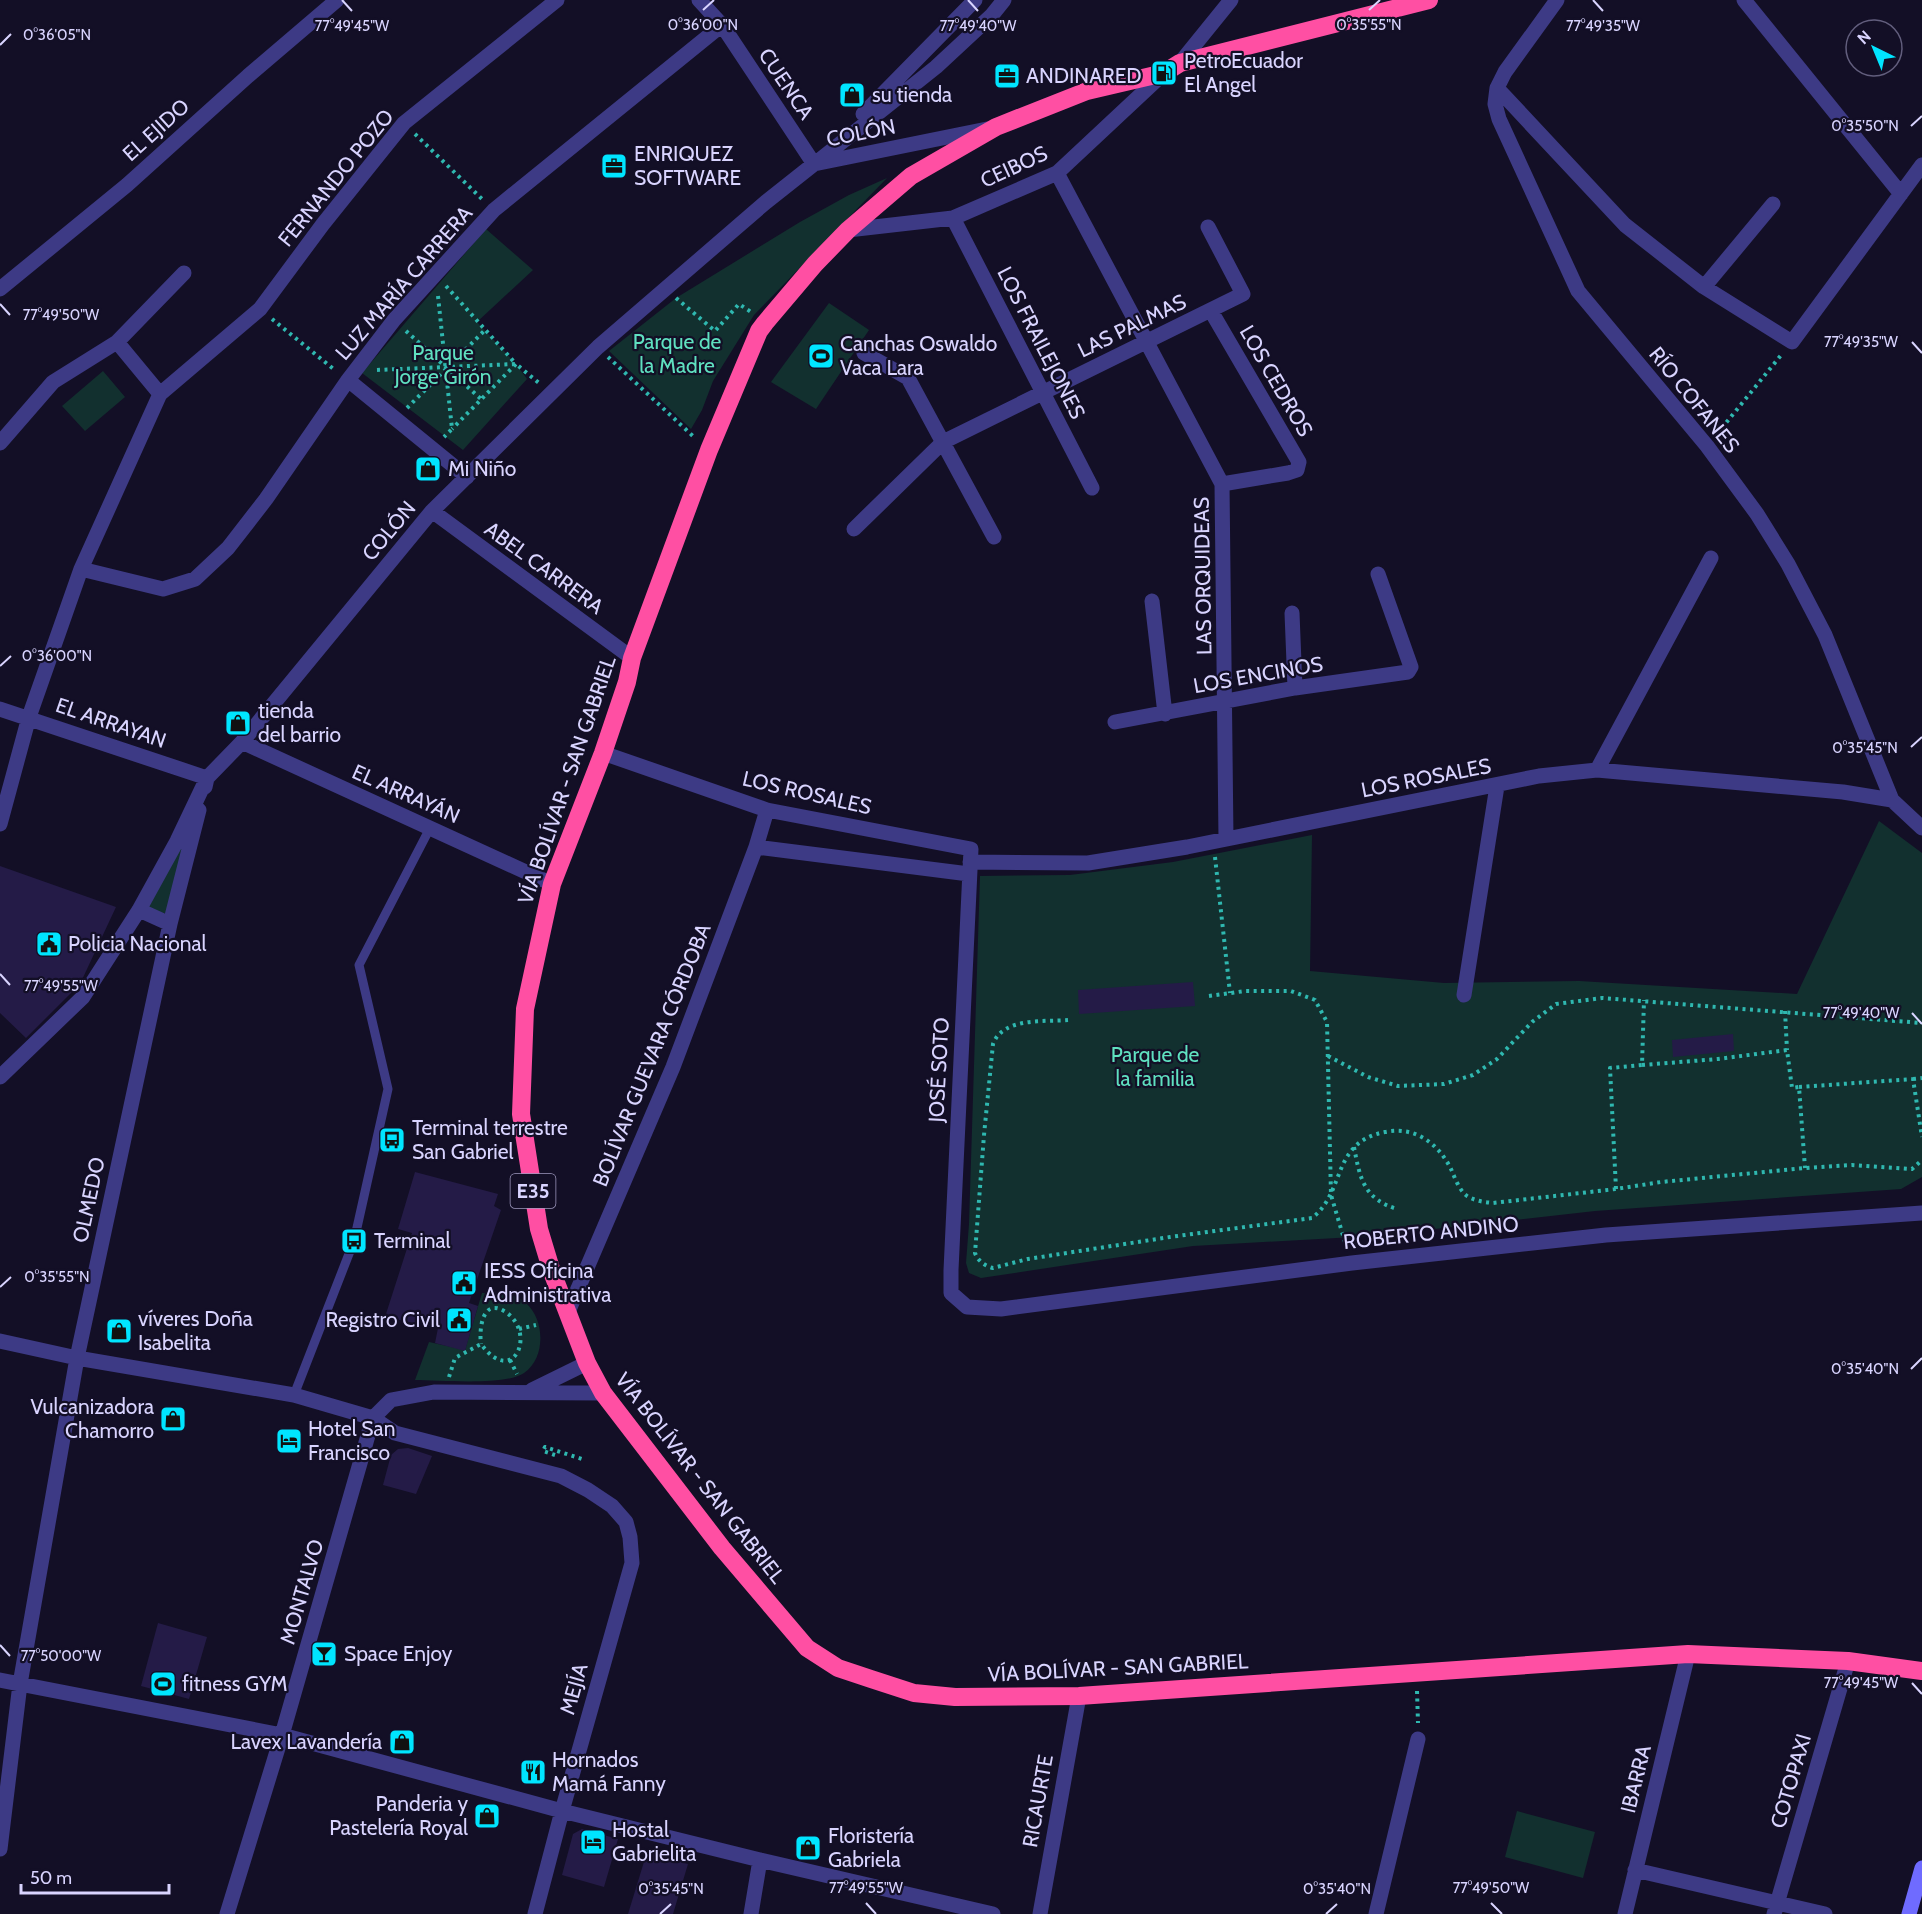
<svg xmlns="http://www.w3.org/2000/svg" width="1922" height="1914" font-family="Cabin,sans-serif">
  <rect width="100%" height="100%" fill="#130f26"/>
  <path fill="#12302f" d="M887,178L754,315L713,381L702,410L691,429L609,351L676,298L800,222L849,195Z
    M486,229L533,270L477,322L516,364L527,379L463,450L362,373Z
    M829,303L869,330L816,409L771,382Z
    M103,371L125,397L85,431L62,406Z
    M208,787L172,914L139,910Z
    M1879,821L1922,853V1177L1901,1189L1595,1211L1372,1236L1193,1246L981,1278L969,1273L966,1263L969,1224L980,876L1070,875L1173,862L1312,835L1310,971L1444,983L1579,981L1797,994Z
    M482,1293C498,1293 514,1292 526,1303C545,1320 546,1358 524,1373C506,1386 439,1380 415,1380L429,1342L465,1350Z
    M1517,1811L1595,1832L1583,1878L1505,1857Z"/>
  <path fill="#241b47" d="M0,866L116,907L80,984L26,1038L0,1013Z
    M1193,982L1195,1006L1079,1014L1078,990Z
    M1733,1034L1734,1051L1673,1057L1672,1040Z
    M415,1172L498,1194L494,1206L501,1210L469,1303L478,1306L465,1351L435,1343L438,1328L385,1317L412,1233L398,1229Z
    M408,1448L432,1456L416,1494L383,1485L391,1455L398,1449Z
    M158,1623L207,1637L189,1699L141,1686Z
    M582,1829L618,1839L604,1887L562,1875L573,1834Z
    M647,1852L688,1864L673,1914H628Z"/>
  <g fill="none" stroke-linecap="round" stroke-linejoin="round">
    <path stroke="#2fb8b0" stroke-width="4" stroke-dasharray="3 4.5" stroke-linecap="butt" d="M415,134L483,200
      M446,286L516,364L452,429
      M438,296L452,429L444,437
      M676,298L715,331L739,304L751,312
      M272,319L336,371
      M406,331L481,399
      M608,357L695,438
      M377,370L516,364L539,383
      M407,408L485,330
      M1717,434L1782,354
      M1215,857L1230,993
      M1209,996L1245,991H1291L1315,1000L1327,1022L1331,1195L1347,1249
      M1785,1011L1787,1050
      M1068,1020C1044,1022 1003,1017 993,1044L984,1135L975,1253C978,1261 985,1266 993,1268L1028,1259L1170,1237L1312,1218C1346,1192 1331,1142 1385,1132C1415,1126 1438,1143 1451,1169C1455,1178 1459,1190 1467,1196C1475,1201 1484,1202 1493,1203L1616,1189L1661,1182L1805,1168L1852,1165L1912,1169L1922,1160
      M1328,1056L1368,1077L1398,1086L1444,1084L1473,1075L1497,1059L1532,1022L1556,1004L1602,998L1922,1023
      M1642,1065L1718,1059L1787,1050L1792,1088L1799,1087L1805,1168
      M1913,1079L1922,1078
      M1799,1087L1913,1079L1922,1137
      M1354,1147C1360,1179 1364,1199 1397,1209
      M1616,1189L1610,1068L1642,1065L1644,1000
      M519,1329L536,1325
      M510,1360L517,1374
      M449,1377L455,1358L481,1344C514,1389 538,1331 504,1311C482,1298 479,1330 481,1344
      M555,1455L543,1451L545,1447L582,1459
      M1417,1691L1418,1723"/>
    <path stroke="#3d3a85" stroke-width="9" d="M294,1395L354,1241L388,1089L359,965L430,828"/>
    <path stroke="#3d3a85" stroke-width="15" d="M699,0L722,25L814,164
      M1557,0L1505,72L1497,88L1495,104L1499,119L1578,291L1707,446L1757,514L1788,564L1825,635L1892,800L1922,828
      M1744,0L1901,194
      M1180,63L1231,0
      M1497,88L1625,225L1704,287L1792,342L1922,165
      M863,114L975,0
      M817,162L936,67L992,15L1004,0
      M1057,173L1222,484L1226,839
      M953,218L1092,488
      M848,230L953,218L1057,173L1164,73
      M1704,287L1773,204
      M0,289L127,185L248,76L337,0
      M1211,311L1299,462L1297,470L1288,473L1222,484
      M864,353L908,378L994,537
      M348,380L467,477
      M160,394L260,309L323,224L404,123L557,0
      M0,443L53,382L117,342L184,273
      M432,511L632,658
      M854,529L943,442L1243,294L1208,227
      M81,569L163,589L195,579L228,548L266,499L348,380L394,320L494,210L722,25
      M1152,601L1165,714
      M1292,613L1295,688
      M0,709L207,778L205,787
      M1115,722L1295,688L1408,672L1411,667L1378,574
      M242,742L552,884
      M603,753L767,810L971,849L951,1270V1293L967,1307L1001,1309L1352,1263L1606,1235L1922,1213
      M1597,770L1711,558
      M0,824L29,717L81,569L160,394L117,342
      M756,847L969,874
      M970,862L1088,863L1187,847L1539,776L1597,770L1843,792L1892,800
      M139,910L170,924
      M1464,995L1497,786
      M0,1077L83,997L139,910L177,841L207,778L242,742L432,511L598,347L766,202L814,164L987,129
      M568,1312L673,1067L756,847L767,810
      M0,1341L77,1358L294,1395L373,1418L395,1433L561,1476L588,1490L612,1506L626,1522L630,1537L632,1563L562,1811L535,1914
      M532,1390L587,1363
      M0,1680L282,1735L562,1811L760,1860L993,1914
      M0,1849L20,1684L77,1358L170,924L199,810
      M1635,1870L1825,1914
      M227,1914L282,1735L373,1418L391,1400L434,1392L603,1393
      M751,1914L760,1860
      M1040,1914L1079,1696
      M1376,1914L1418,1739
      M1625,1914L1688,1654
      M1774,1914L1848,1661"/>
    <path stroke="#6f6bff" stroke-width="15" d="M1909,1914L1922,1868"/>
    <path stroke="#ff4fa3" stroke-width="18" d="M1429,0L1180,63L1164,73L1087,91L996,127L911,176L848,230L815,264L765,323L759,331L709,450L632,658L627,682L603,753L552,884L525,1009L521,1114L539,1229L552,1272L587,1363L603,1393L722,1548L807,1648L838,1668L871,1679L914,1693L955,1697L1079,1696L1688,1654L1848,1661L1922,1671"/>
  </g>
  <path fill="none" stroke="#d9d4ff" stroke-width="2" d="M342,0L352,11M968,0L978,11M1593,0L1603,11M703,10L714,0M1369,10L1380,0M0,45L11,34M1911,126L1922,116M0,304L10,315M1912,342L1922,353M0,666L11,656M1911,747L1922,737M0,974L10,985M1912,1013L1922,1024M0,1287L11,1277M1911,1369L1922,1358M0,1645L10,1656M1912,1683L1922,1694M866,1903L876,1914M1491,1903L1502,1914M660,1914L671,1904M1326,1914L1337,1904"/>
  <defs>
    <symbol id="fuel-square" viewBox="-11 -11 22 22"><rect x="-9" y="-9" width="18" height="18" rx="4" fill="#00e5ff" stroke="#130f26"/><path d="M-5.5-6h7V0h2V4h1.3V-2.5L3-4.5l.8-.8L6-3V5H2.5V1h-1V6h-7ZM-4.2-4.7v3.2H.2V-4.7Z" fill="#111"/></symbol>
    <symbol id="office-square" viewBox="-11 -11 22 22"><rect x="-9" y="-9" width="18" height="18" rx="4" fill="#00e5ff" stroke="#130f26"/><path d="M-6-3h4V-5.5h4V-3h4V5H-6ZM-1-4.5V-3h2v-1.5ZM-6 0V1H6V0Z" fill="#111"/></symbol>
    <symbol id="shop-square" viewBox="-11 -11 22 22"><rect x="-9" y="-9" width="18" height="18" rx="4" fill="#00e5ff" stroke="#130f26"/><path d="M-5-2.5h2.3a2.7 3.5 0 0 1 5.4 0H5L5.5 6h-11ZM-1.5-2.5h3a1.5 2.3 0 0 0-3 0Z" fill="#111"/></symbol>
    <symbol id="stadium-square" viewBox="-11 -11 22 22"><rect x="-9" y="-9" width="18" height="18" rx="4" fill="#00e5ff" stroke="#130f26"/><path d="M0-5a6.5 5 0 1 0 0 10a6.5 5 0 1 0 0-10ZM-3.5-1.8h7v3.6h-7Z" fill="#111"/></symbol>
    <symbol id="civic-square" viewBox="-11 -11 22 22"><rect x="-9" y="-9" width="18" height="18" rx="4" fill="#00e5ff" stroke="#130f26"/><path d="M-.6-6.5H3V-4.5H.6V-3L4-1V1h2V6H-6V1h2V-1L-.6-3ZM-1.2 2.5V6h2.4V2.5Z" fill="#111"/></symbol>
    <symbol id="bus-square" viewBox="-11 -11 22 22"><rect x="-9" y="-9" width="18" height="18" rx="4" fill="#00e5ff" stroke="#130f26"/><path d="M-5-6H5V4H4V6H2V4H-2V6H-4V4H-5ZM-3.5-4V0h7V-4ZM-3.5 1.2v1.5H-2V1.2ZM2 1.2v1.5H3.5V1.2Z" fill="#111"/></symbol>
    <symbol id="hotel-square" viewBox="-11 -11 22 22"><rect x="-9" y="-9" width="18" height="18" rx="4" fill="#00e5ff" stroke="#130f26"/><path d="M-6-4.5h1.5V1H6V5H4.5V3h-9V5H-6ZM-4 0a1.8 1.8 0 1 1 3.6 0ZM.5 0V-2.5h3Q6-2.5 6 0Z" fill="#111"/></symbol>
    <symbol id="bar-square" viewBox="-11 -11 22 22"><rect x="-9" y="-9" width="18" height="18" rx="4" fill="#00e5ff" stroke="#130f26"/><path d="M-6-5H6L.8 .8V4.5H3.5V6h-7V4.5H-.8V.8Z" fill="#111"/></symbol>
    <symbol id="restaurant-square" viewBox="-11 -11 22 22"><rect x="-9" y="-9" width="18" height="18" rx="4" fill="#00e5ff" stroke="#130f26"/><path d="M-5-6h1v4h1v-4h1v4h1v-4h1v5L-1.5 .5V6h-2V.5L-5-1ZM5-6V6H3V1.5H1.5Q1.5-4 5-6Z" fill="#111"/></symbol>
  </defs>
  <g fill-rule="evenodd">
    <use href="#fuel-square" x="1149" y="58" width="30" height="30"/>
    <use href="#office-square" x="992" y="61" width="30" height="30"/>
    <use href="#shop-square" x="837" y="80" width="30" height="30"/>
    <use href="#office-square" x="599" y="151" width="30" height="30"/>
    <use href="#stadium-square" x="806" y="341" width="30" height="30"/>
    <use href="#shop-square" x="413" y="454" width="30" height="30"/>
    <use href="#shop-square" x="223" y="708" width="30" height="30"/>
    <use href="#civic-square" x="34" y="929" width="30" height="30"/>
    <use href="#bus-square" x="377" y="1125" width="30" height="30"/>
    <use href="#bus-square" x="339" y="1226" width="30" height="30"/>
    <use href="#civic-square" x="449" y="1268" width="30" height="30"/>
    <use href="#civic-square" x="444" y="1305" width="30" height="30"/>
    <use href="#shop-square" x="104" y="1316" width="30" height="30"/>
    <use href="#shop-square" x="158" y="1404" width="30" height="30"/>
    <use href="#hotel-square" x="274" y="1426" width="30" height="30"/>
    <use href="#bar-square" x="309" y="1639" width="30" height="30"/>
    <use href="#stadium-square" x="148" y="1669" width="30" height="30"/>
    <use href="#shop-square" x="387" y="1727" width="30" height="30"/>
    <use href="#restaurant-square" x="518" y="1757" width="30" height="30"/>
    <use href="#shop-square" x="472" y="1801" width="30" height="30"/>
    <use href="#hotel-square" x="578" y="1827" width="30" height="30"/>
    <use href="#shop-square" x="793" y="1833" width="30" height="30"/>
  </g>
  <g text-anchor="middle" stroke-width="4.5" stroke-linejoin="round" paint-order="stroke">
    <rect fill="#130f26" stroke="#9e99be" stroke-width="1.5" x="510.5" y="1174" width="45" height="34" rx="4.5"/>
    <g font-size="20" font-weight="bold" fill="#d9d4ff">
      <text x="533" y="1198">E35</text>
    </g>
    <g font-size="21" fill="#d9d4ff" stroke="#130f26" text-anchor="start">
      <text x="1184" y="68">PetroEcuador<tspan x="1184" dy="24">El Angel</tspan></text>
      <text x="1026" y="83">ANDINARED</text>
      <text x="872" y="102">su tienda</text>
      <text x="634" y="161">ENRIQUEZ<tspan x="634" dy="24">SOFTWARE</tspan></text>
      <text x="840" y="351">Canchas Oswaldo<tspan x="840" dy="24">Vaca Lara</tspan></text>
      <text x="448" y="476">Mi Niño</text>
      <text x="258" y="718">tienda<tspan x="258" dy="24">del barrio</tspan></text>
      <text x="68" y="951">Policia Nacional</text>
      <text x="412" y="1135">Terminal terrestre<tspan x="412" dy="24">San Gabriel</tspan></text>
      <text x="374" y="1248">Terminal</text>
      <text x="484" y="1278">IESS Oficina<tspan x="484" dy="24">Administrativa</tspan></text>
      <text x="138" y="1326">víveres Doña<tspan x="138" dy="24">Isabelita</tspan></text>
      <text x="440" y="1327" text-anchor="end">Registro Civil</text>
      <text x="154" y="1414" text-anchor="end">Vulcanizadora<tspan x="154" dy="24">Chamorro</tspan></text>
      <text x="308" y="1436">Hotel San<tspan x="308" dy="24">Francisco</tspan></text>
      <text x="344" y="1661">Space Enjoy</text>
      <text x="182" y="1691">fitness GYM</text>
      <text x="382" y="1749" text-anchor="end">Lavex Lavandería</text>
      <text x="552" y="1767">Hornados<tspan x="552" dy="24">Mamá Fanny</tspan></text>
      <text x="468" y="1811" text-anchor="end">Panderia y<tspan x="468" dy="24">Pastelería Royal</tspan></text>
      <text x="612" y="1837">Hostal<tspan x="612" dy="24">Gabrielita</tspan></text>
      <text x="828" y="1843">Floristería<tspan x="828" dy="24">Gabriela</tspan></text>
    </g>
    <g font-size="21" fill="#d9d4ff" stroke="#130f26">
      <text transform="translate(786 84) rotate(56)" y="7">CUENCA</text>
      <text transform="translate(156 130) rotate(-42)" y="7">EL EJIDO</text>
      <text transform="translate(861 133) rotate(-11)" y="7">COLÓN</text>
      <text transform="translate(1014 167) rotate(-25)" y="7">CEIBOS</text>
      <text transform="translate(336 178) rotate(-51)" y="7">FERNANDO POZO</text>
      <text transform="translate(404 283) rotate(-49)" y="7">LUZ MARÍA CARRERA</text>
      <text transform="translate(1132 326) rotate(-26)" y="7">LAS PALMAS</text>
      <text transform="translate(1041 343) rotate(63)" y="7">LOS FRAILEJONES</text>
      <text transform="translate(1276 381) rotate(60)" y="7">LOS CEDROS</text>
      <text transform="translate(1694 400) rotate(51)" y="7">RÍO COFANES</text>
      <text transform="translate(389 531) rotate(-50)" y="7">COLÓN</text>
      <text transform="translate(544 568) rotate(36)" y="7">ABEL CARRERA</text>
      <text transform="translate(1203 576) rotate(-91)" y="7">LAS ORQUIDEAS</text>
      <text transform="translate(1258 675) rotate(-10)" y="7">LOS ENCINOS</text>
      <text transform="translate(111 723) rotate(19)" y="7">EL ARRAYAN</text>
      <text transform="translate(1426 778) rotate(-11)" y="7">LOS ROSALES</text>
      <text transform="translate(567 780) rotate(-71)" y="7">VÍA BOLÍVAR - SAN GABRIEL</text>
      <text transform="translate(807 793) rotate(13)" y="7">LOS ROSALES</text>
      <text transform="translate(406 794) rotate(24)" y="7">EL ARRAYÁN</text>
      <text transform="translate(652 1055) rotate(-68)" y="7">BOLÍVAR GUEVARA CÓRDOBA</text>
      <text transform="translate(939 1070) rotate(-87)" y="7">JOSÉ SOTO</text>
      <text transform="translate(89 1200) rotate(-78)" y="7">OLMEDO</text>
      <text transform="translate(1431 1233) rotate(-6)" y="7">ROBERTO ANDINO</text>
      <text transform="translate(700 1478) rotate(52)" y="7">VÍA BOLÍVAR - SAN GABRIEL</text>
      <text transform="translate(302 1592) rotate(-74)" y="7">MONTALVO</text>
      <text transform="translate(1118 1668) rotate(-3)" y="7">VÍA BOLÍVAR - SAN GABRIEL</text>
      <text transform="translate(574 1689) rotate(-74)" y="7">MEJÍA</text>
      <text transform="translate(1636 1779) rotate(-76)" y="7">IBARRA</text>
      <text transform="translate(1791 1781) rotate(-74)" y="7">COTOPAXI</text>
      <text transform="translate(1038 1801) rotate(-80)" y="7">RICAURTE</text>
    </g>
    <g font-size="21" fill="#5fe0c0" stroke="#130f26">
      <text x="677" y="349">Parque de<tspan x="677" dy="24">la Madre</tspan></text>
      <text x="443" y="360">Parque<tspan x="443" dy="24">Jorge Girón</tspan></text>
      <text x="1155" y="1062">Parque de<tspan x="1155" dy="24">la familia</tspan></text>
    </g>
  </g>
  <g font-size="15" text-anchor="middle" fill="#d9d4ff" stroke="#130f26" stroke-width="4.5" stroke-linejoin="round" paint-order="stroke">
    <text x="703" y="30">0°36'00"N</text>
    <text x="1369" y="30">0°35'55"N</text>
    <text x="352" y="31">77°49'45"W</text>
    <text x="978" y="31">77°49'40"W</text>
    <text x="1603" y="31">77°49'35"W</text>
    <text x="57" y="40">0°36'05"N</text>
    <text x="1865" y="131">0°35'50"N</text>
    <text x="61" y="320">77°49'50"W</text>
    <text x="1861" y="347">77°49'35"W</text>
    <text x="57" y="661">0°36'00"N</text>
    <text x="1865" y="753">0°35'45"N</text>
    <text x="61" y="991">77°49'55"W</text>
    <text x="1861" y="1018">77°49'40"W</text>
    <text x="57" y="1282">0°35'55"N</text>
    <text x="1865" y="1374">0°35'40"N</text>
    <text x="61" y="1661">77°50'00"W</text>
    <text x="1861" y="1688">77°49'45"W</text>
    <text x="866" y="1893">77°49'55"W</text>
    <text x="1491" y="1893">77°49'50"W</text>
    <text x="671" y="1894">0°35'45"N</text>
    <text x="1337" y="1894">0°35'40"N</text>
  </g>
  <g transform="translate(1874 48) rotate(317)"><circle r="28" fill="#130f26" stroke="#625e7d" stroke-width="1.5"/>
  <path d="M0-4.5L10 22L0 15L-10 22Z" fill="#00e5ff"/>
  <text y="-9" font-size="16" font-weight="bold" text-anchor="middle" fill="#d9d4ff">N</text>
  </g>
  <path d="M21 1884v9h148v-9" fill="none" stroke="#d9d4ff" stroke-width="3"/>
  <text x="30" y="1884" font-size="18" fill="#d9d4ff" stroke="#130f26" stroke-width="4.5" paint-order="stroke">50 m</text>
</svg>
